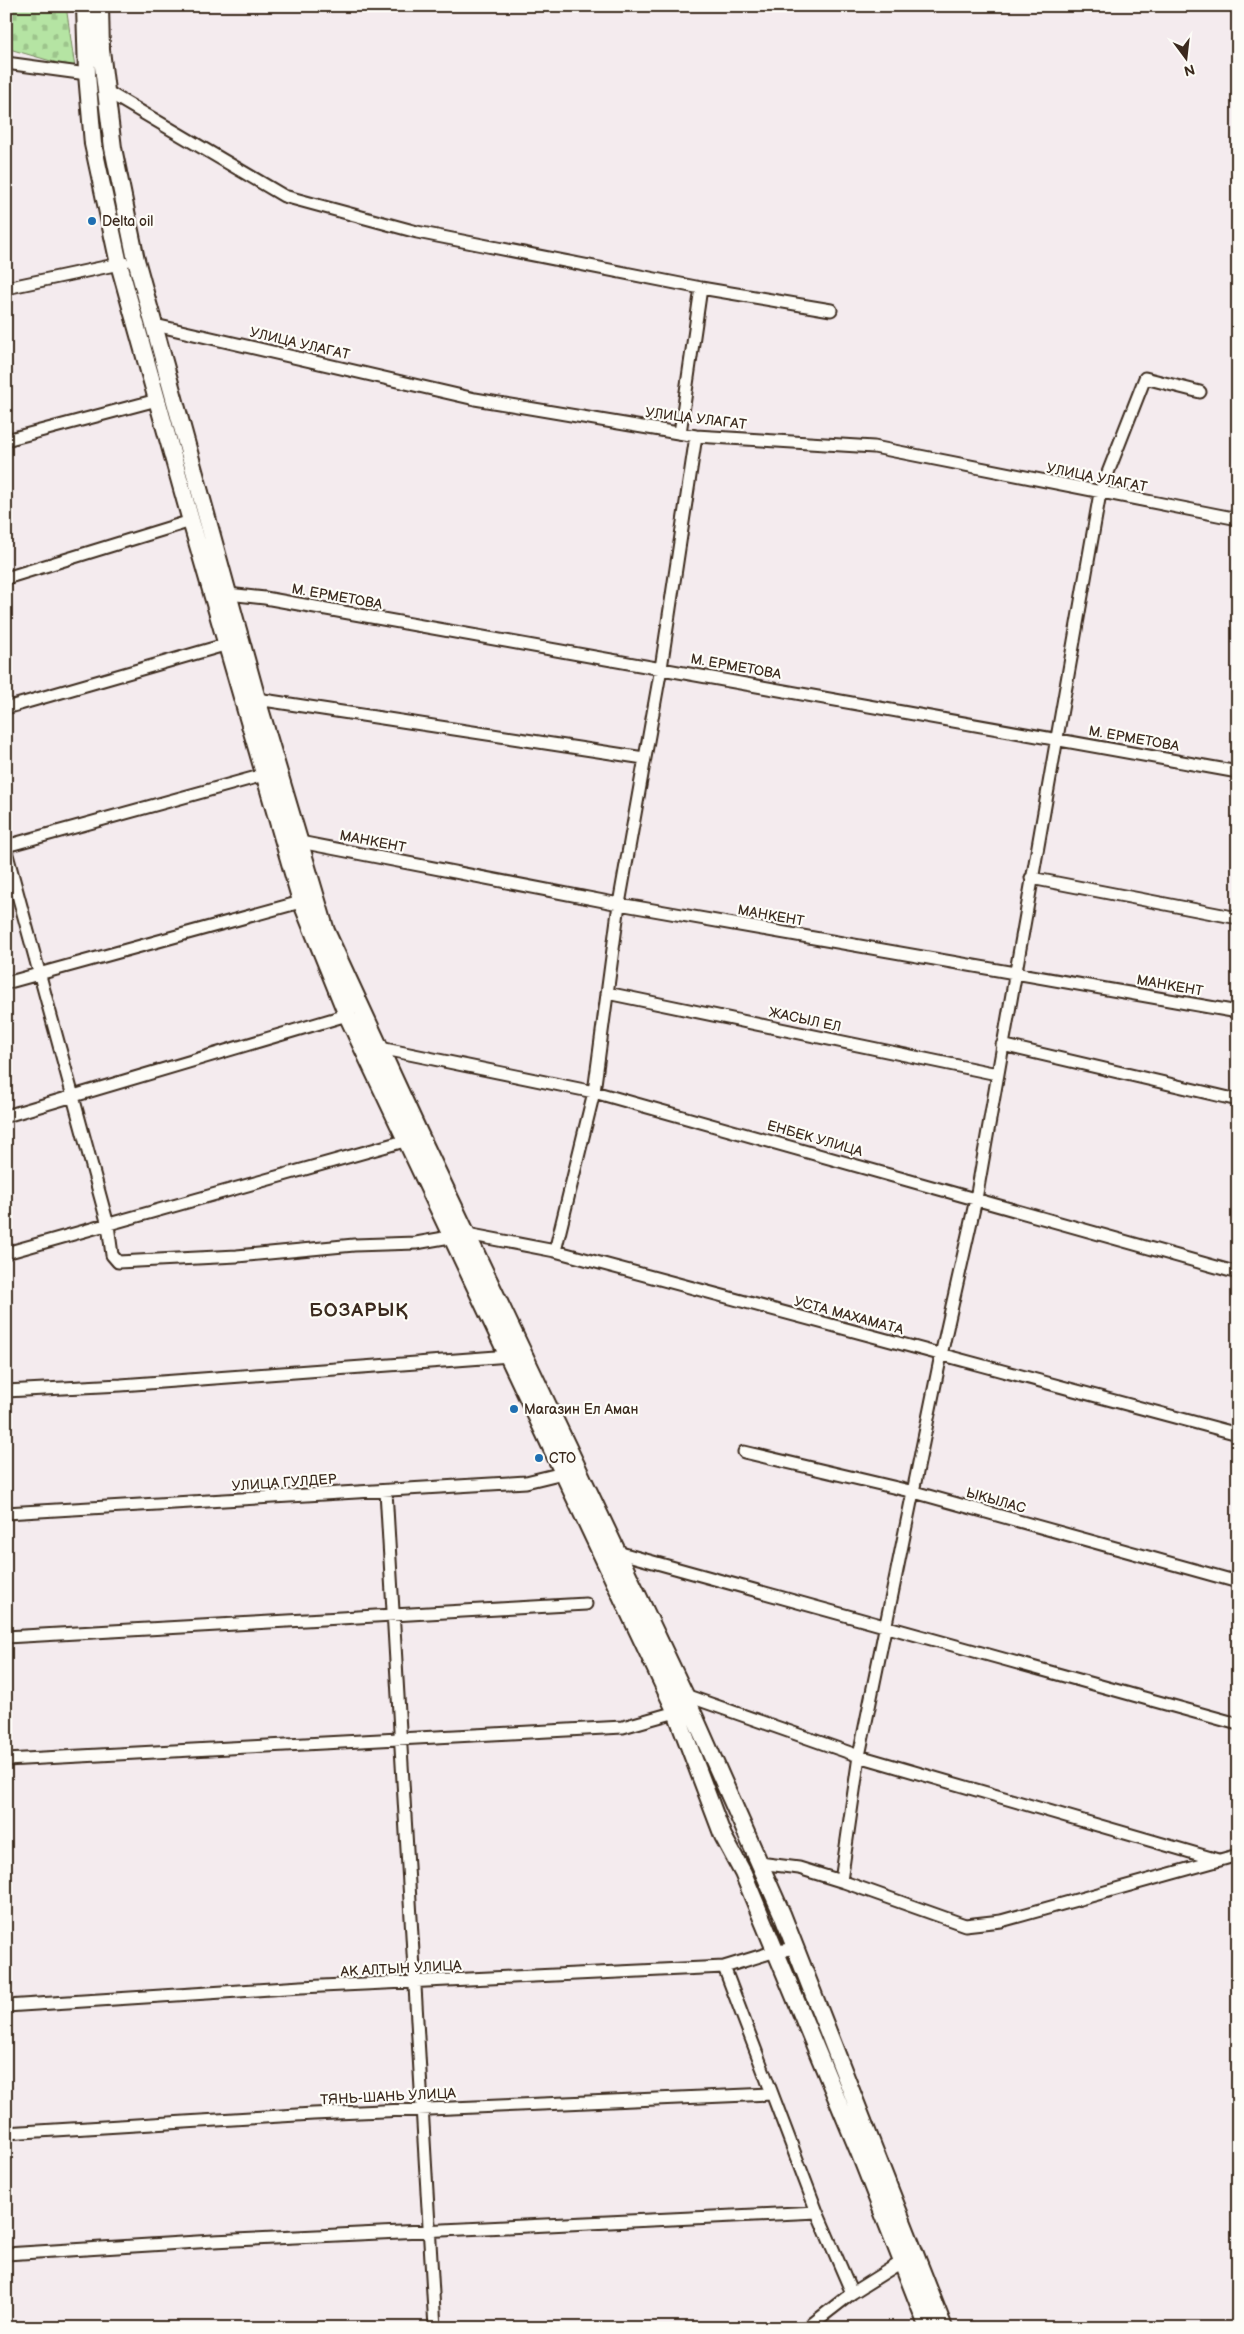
<svg xmlns="http://www.w3.org/2000/svg" width="1244" height="2334" font-family="'Balsamiq Sans',sans-serif">
  <defs>
    <pattern id="cemetery-stones" width="16" height="16" patternUnits="userSpaceOnUse" patternTransform="scale(1.25)"><rect width="16" height="16" fill="#b5e4a3"/><path d="M2 7V4a2 2 0 0 1 4 0v3zM10 15v-3a2 2 0 0 1 4 0v3z" fill="#9dc48c"/></pattern>
  </defs>
  <rect width="100%" height="100%" fill="#f4ebee"/>
  <filter id="ink" filterUnits="userSpaceOnUse"><feTurbulence type="fractalNoise" baseFrequency=".02" numOctaves="2"/><feDisplacementMap in="SourceGraphic" scale="10" xChannelSelector="R" yChannelSelector="G"/><feConvolveMatrix kernelMatrix="1 2 1 2 8 2 1 2 1" color-interpolation-filters="sRGB"/></filter>
  <g filter="url(#ink)">
    <path fill="url(#cemetery-stones)" stroke="#788760" d="M6,6H66L75,68L6,48Z"/>
    <g fill="none" stroke-linecap="round" stroke-linejoin="round">
      <defs>
        <path id="minor" d="M6,63L87,74
          M106,91L284,196L417,232L701,288L831,310
          M6,288L124,263
          M155,325L475,399L696,436L874,447L1238,519
          M680,433L701,288
          M6,440L157,400
          M6,578L191,521
          M228,594L265,598L1238,772
          M257,699L644,758
          M6,708L228,644
          M300,842L619,904L1238,1012
          M6,846L264,775
          M6,851L108,1225L112,1255L118,1262L237,1256L354,1245L416,1243L467,1234L555,1251L1238,1434
          M1031,878L1238,918
          M6,983L308,900
          M607,993L997,1074
          M1002,1045L1238,1100
          M380,1048L594,1092L1238,1273
          M6,1116L347,1015
          M555,1251L594,1092L619,904L661,668L696,436
          M6,1253L408,1140
          M6,1391L121,1385L510,1356
          M744,1452L914,1492L1238,1582
          M386,1491L435,2328
          M6,1513L526,1482L563,1473
          M617,1552L1238,1724
          M6,1637L586,1604
          M685,1695L859,1756L1218,1860
          M6,1760L623,1727L676,1712
          M759,1863L799,1868L844,1882L965,1925L1001,1921L1238,1855
          M841,1881L859,1756L941,1355L976,1199L1100,493L1145,378L1200,392
          M724,1967L817,2212L852,2293
          M6,2006L301,1987L724,1967L773,1952L795,1948
          M6,2133L313,2114L772,2094
          M6,2254L213,2241L817,2212
          M807,2328L852,2293L903,2261"/>
        <path id="secondary" d="M85,6L87,74L93,144L119,264L191,521L301,901L347,1015L676,1712L723,1836L743,1873L859,2152L928,2328
          M100,6L101,50L113,148L136,260L257,699L326,931L420,1135L685,1695L782,1914L944,2328"/>
      </defs>
      <use href="#minor" stroke="#3b2a1e" stroke-width="15"/>
      <use href="#secondary" stroke="#3b2a1e" stroke-width="20"/>
      <use href="#minor" stroke="#fdfcf7" stroke-width="11"/>
      <use href="#secondary" stroke="#fdfcf7" stroke-width="16"/>
    </g>
  </g>
  <g fill="#1f6fb2" stroke="#fdfcf7" stroke-width="2">
    <circle cx="92" cy="221" r="5"/>
    <circle cx="514" cy="1409" r="5"/>
    <circle cx="539" cy="1458" r="5"/>
  </g>
  <g text-anchor="middle" stroke-width="4.5" stroke-linejoin="round" paint-order="stroke">
    <g font-size="14" fill="#3b2a1e" stroke="#fdfcf7" text-anchor="start">
      <text x="102" y="226">Delta oil</text>
      <text x="524" y="1414">Магазин Ел Аман</text>
      <text x="549" y="1463">СТО</text>
    </g>
    <g font-size="14" fill="#3b2a1e" stroke="#fdfcf7">
      <text transform="translate(300 343) rotate(13)" y="5">УЛИЦА УЛАГАТ</text>
      <text transform="translate(696 418) rotate(7)" y="5">УЛИЦА УЛАГАТ</text>
      <text transform="translate(1097 477) rotate(11)" y="5">УЛИЦА УЛАГАТ</text>
      <text transform="translate(337 596) rotate(10)" y="5">М. ЕРМЕТОВА</text>
      <text transform="translate(736 666) rotate(10)" y="5">М. ЕРМЕТОВА</text>
      <text transform="translate(1134 738) rotate(10)" y="5">М. ЕРМЕТОВА</text>
      <text transform="translate(373 841) rotate(11)" y="5">МАНКЕНТ</text>
      <text transform="translate(771 915) rotate(10)" y="5">МАНКЕНТ</text>
      <text transform="translate(1170 985) rotate(10)" y="5">МАНКЕНТ</text>
      <text transform="translate(805 1019) rotate(12)" y="5">ЖАСЫЛ ЕЛ</text>
      <text transform="translate(815 1138) rotate(16)" y="5">ЕНБЕК УЛИЦА</text>
      <text transform="translate(849 1315) rotate(15)" y="5">УСТА МАХАМАТА</text>
      <text transform="translate(284 1482) rotate(-4)" y="5">УЛИЦА ГУЛДЕР</text>
      <text transform="translate(996 1500) rotate(16)" y="5">ЫКЫЛАС</text>
      <text transform="translate(401 1968) rotate(-3)" y="5">АК АЛТЫН УЛИЦА</text>
      <text transform="translate(388 2096) rotate(-3)" y="5">ТЯНЬ-ШАНЬ УЛИЦА</text>
    </g>
    <g font-size="19" font-weight="bold" letter-spacing="1" fill="#3b2a1e" stroke="#fdfcf7">
      <text x="359" y="1316">БОЗАРЫҚ</text>
    </g>
  </g>
  <rect width="1244" height="2334" fill="none" stroke="#fdfcf7" stroke-width="25"/>
  <rect x="12" y="12" width="1219" height="2309" fill="none" stroke="#3b2a1e" stroke-width="2" filter="url(#ink)"/>
  <g transform="translate(1186 58) rotate(165)" stroke="#fdfcf7" stroke-width="4" paint-order="stroke">
  <path d="M0-4L9 19L0 12L-9 19Z" fill="#3b2a1e"/>
  <text y="-8" font-size="14" font-weight="bold" text-anchor="middle" fill="#3b2a1e">N</text>
  </g>
</svg>
